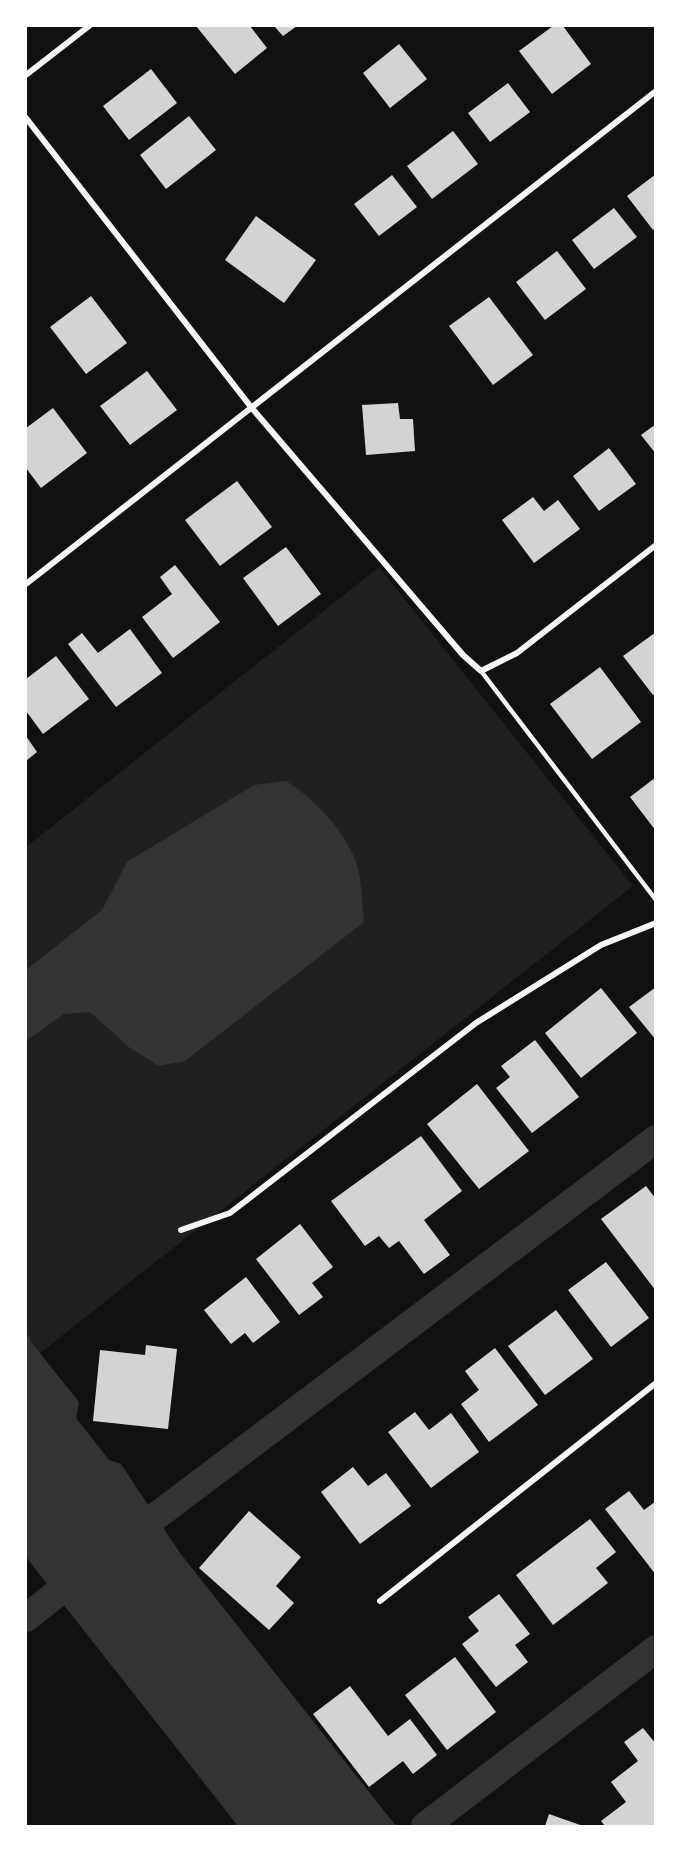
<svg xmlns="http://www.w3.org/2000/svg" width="681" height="1852" font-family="'Asap Condensed',sans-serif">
  <rect width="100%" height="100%" fill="#111"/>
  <path fill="#202020" d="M379,567L633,886L26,1364V847Z"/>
  <path fill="#333" d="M286,781C314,798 347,833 357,865C362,883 362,904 364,922L185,1061L159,1066L130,1048L90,1012L64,1014L26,1041V970L102,910L127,862L254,785Z
    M26,1331L31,1342L79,1402L76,1418L109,1460L121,1464L180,1553L396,1826H238L26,1557Z"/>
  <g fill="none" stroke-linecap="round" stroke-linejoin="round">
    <path stroke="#333" stroke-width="28" d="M126,1539L656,1139
      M26,1618L85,1571
      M425,1826L656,1649"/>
  </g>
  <path fill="#d3d3d3" d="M196,26H250L267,48L235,74Z
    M274,26H297L283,36Z
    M553,26H563L591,64L552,94L519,51Z
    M399,44L427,79L390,108L363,73Z
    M151,69L177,103L129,140L103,106Z
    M508,83L530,112L490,142L468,113Z
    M189,116L216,150L166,189L140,155Z
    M453,131L478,164L432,199L407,166Z
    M656,174V228L653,230L627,196Z
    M392,175L417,207L379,236L354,204Z
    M614,208L637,237L594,269L572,240Z
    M256,216L316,260L284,303L225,260Z
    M557,251L586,289L545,320L516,282Z
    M91,296L127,343L86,374L50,327Z
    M489,297L533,355L493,385L449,326Z
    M147,371L177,410L130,445L100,406Z
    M398,403L400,419H413L415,451L366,455L362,405Z
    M53,408L87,453L41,488L26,468V428Z
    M656,424V454L641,435Z
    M609,448L636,484L599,511L573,476Z
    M237,481L272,527L220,566L185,520Z
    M533,497L544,511L558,500L580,529L534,563L502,520Z
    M286,547L321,594L278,626L243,578Z
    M175,565L220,622L173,658L142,617L172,594L160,577Z
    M130,629L162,673L116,707L68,644L82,633L98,653Z
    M656,632V693L653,695L623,656Z
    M56,656L89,699L43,734L26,711V679Z
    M600,667L641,722L592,759L550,704Z
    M26,736L37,752L26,761Z
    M656,777V831L630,797Z
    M656,987V1040L629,1007Z
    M601,988L637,1033L581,1078L545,1033Z
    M535,1040L579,1097L532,1133L496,1088L510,1077L501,1066Z
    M477,1084L529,1151L479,1189L427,1124Z
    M421,1136L462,1191L424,1220L450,1255L424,1274L399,1241L389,1248L379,1236L365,1246L331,1201Z
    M646,1186L656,1199V1291L601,1219Z
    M300,1224L333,1267L312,1283L323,1297L299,1315L256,1259Z
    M606,1262L649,1318L611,1347L568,1290Z
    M246,1277L280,1322L253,1343L245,1333L231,1344L204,1310Z
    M556,1310L593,1359L545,1395L508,1346Z
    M146,1345L177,1349L168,1429L93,1421L100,1350L145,1355Z
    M495,1348L538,1405L489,1442L461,1404L479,1390L465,1371Z
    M415,1412L429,1430L451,1413L479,1452L431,1488L388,1432Z
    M353,1467L368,1486L386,1473L411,1506L360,1544L321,1492Z
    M629,1491L644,1510L656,1501V1575L605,1509Z
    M249,1511L301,1557L276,1586L294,1603L269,1630L199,1568Z
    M590,1519L616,1552L596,1568L608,1583L553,1625L516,1575Z
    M499,1594L530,1634L515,1645L528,1662L496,1687L462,1644L479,1631L468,1617Z
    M455,1657L496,1712L447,1750L405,1695Z
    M350,1686L388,1736L410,1719L437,1755L413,1774L403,1761L369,1787L313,1714Z
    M643,1728L656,1744V1826H605L601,1821L626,1802L611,1782L638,1761L624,1742Z
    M549,1814L583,1826H545Z"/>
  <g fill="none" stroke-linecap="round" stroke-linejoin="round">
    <path stroke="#f5f5f5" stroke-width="4.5" d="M481,671L656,900"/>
    <path stroke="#f5f5f5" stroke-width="6" d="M26,75L89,26
      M26,118L251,407L463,655L481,671L517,653L656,545
      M26,584L656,91
      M181,1230L230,1213L476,1023L601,945L656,923
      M380,1601L656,1383"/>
  </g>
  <rect width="681" height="1852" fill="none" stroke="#ffffff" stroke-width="54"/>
</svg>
